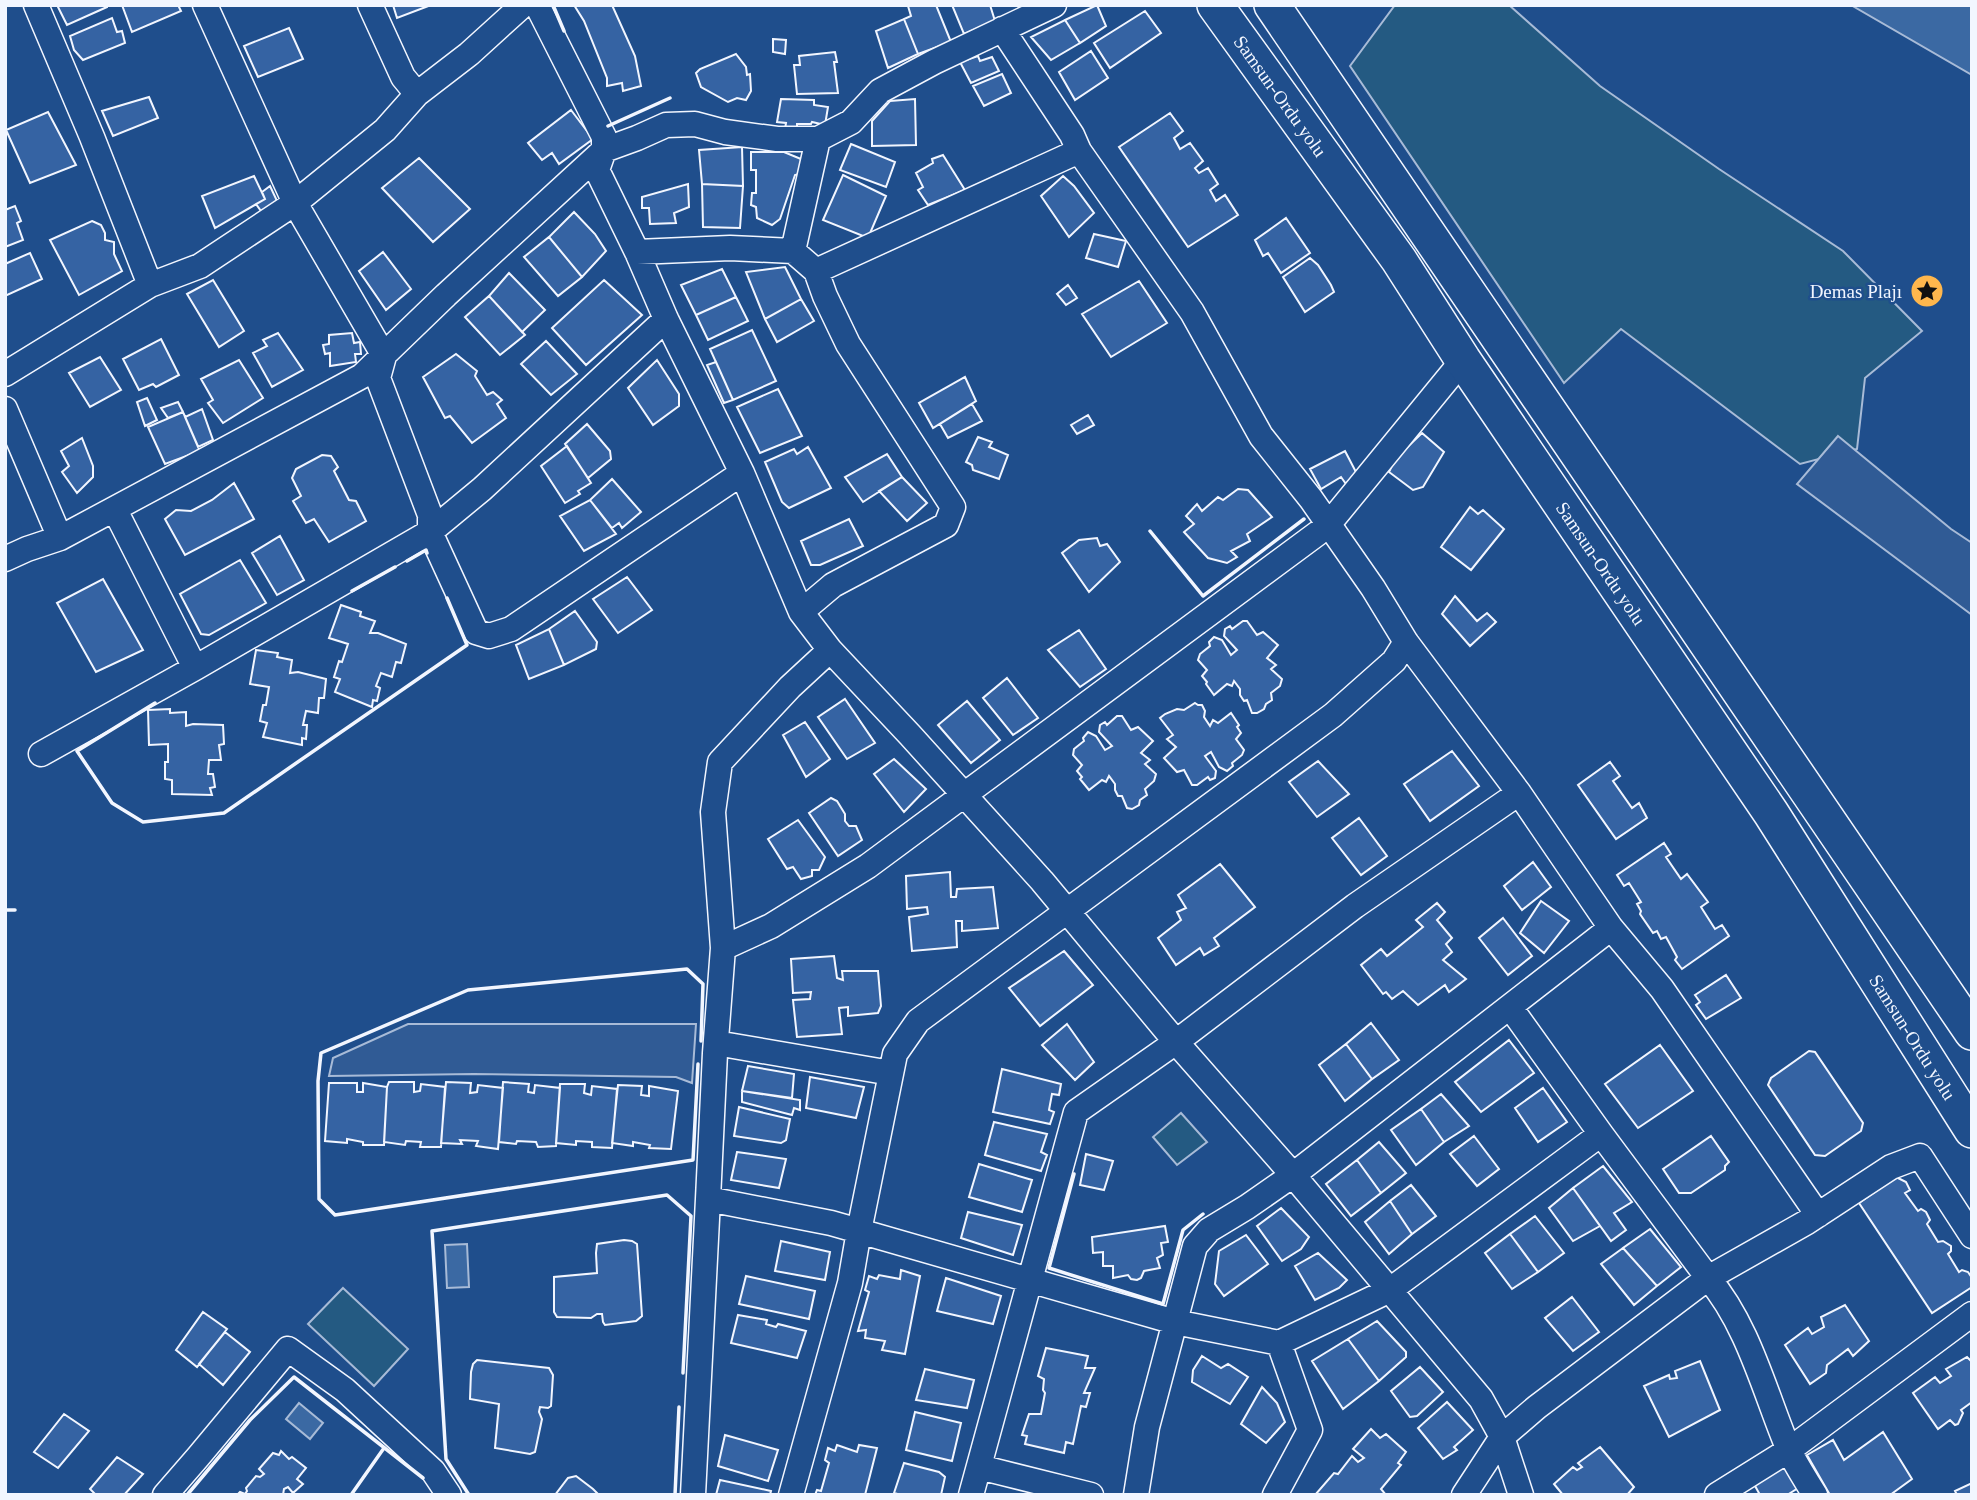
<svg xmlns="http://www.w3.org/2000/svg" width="1977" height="1500" font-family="'Times New Roman',serif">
  <rect width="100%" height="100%" fill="#1f4e8c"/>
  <path fill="#245a82" stroke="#a8bbd7" stroke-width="2" d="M1395,5H1509L1600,86L1719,169L1843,251L1922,331L1865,378L1857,449L1800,464L1621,329L1564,383L1350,66Z
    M1181,1113L1207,1142L1177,1165L1153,1137Z
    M343,1288L408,1349L374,1386L308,1324Z"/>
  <path fill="#305b95" stroke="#a8bbd7" stroke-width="2" d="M1838,436L1951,529L1972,543V615L1797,484Z
    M408,1024H696L692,1083L676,1077L474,1074L329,1076L333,1058Z"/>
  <path fill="#3b69a3" stroke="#a8bbd7" stroke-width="2" d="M1851,5H1972V75Z
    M467,1244L469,1287L447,1288L445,1245Z
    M299,1403L323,1423L310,1439L286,1419Z"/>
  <path fill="#3563a3" stroke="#f2f6ff" stroke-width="2" d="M57,5H107V7L67,25Z
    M122,5H178L181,11L132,32Z
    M393,5H431L397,18Z
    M574,5H612L635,56L641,86L623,91L622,83L607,86V78L584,21Z
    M912,5H936L951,42L918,54L904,19L911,16L908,6Z
    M952,5H990L995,21L964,34Z
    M1097,5L1106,26L1080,43L1065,20Z
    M1145,11L1161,33L1110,68L1094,43Z
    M112,18L117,32L122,31L125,43L83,60L74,50L70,36Z
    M904,19L918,54L888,68L876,31Z
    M1065,20L1080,43L1051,60L1031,37Z
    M289,28L303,59L258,77L244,46Z
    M773,39L786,40L785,54L773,52Z
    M1091,51L1108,78L1075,100L1059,72Z
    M835,52L837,62H834L838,93L797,94L794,65H800L799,56Z
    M736,54L746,67L747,75L750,74L751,91L746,100L737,98L728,102L701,87L696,73L700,69Z
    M978,56L980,61L992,57L999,71L971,83L960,62Z
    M1002,74L1011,93L984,106L973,86Z
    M149,97L158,118L113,136L102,111Z
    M781,99L814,100V105L828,107L825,125L812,122L811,124H797V129H785L786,123L777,122Z
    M915,99L916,145L872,146V121L890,101Z
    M571,110L593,139L559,164L552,153L542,160L528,143Z
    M48,112L76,165L30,183L6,130Z
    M1170,113L1183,131L1174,138L1180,149L1190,143L1203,161L1195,168L1199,173L1208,168L1218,184L1210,190L1216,201L1225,195L1238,215L1188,247L1119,147Z
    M851,144L895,162L886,187L840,170Z
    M742,147L743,186L702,184L699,150Z
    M751,152H784L801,159L803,173L795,175L780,219L772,225L757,218L756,207L751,205L752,193H756V170H751Z
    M943,155L965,190L928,205L918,190L923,187L916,173L933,163L932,159Z
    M419,158L470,209L433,242L382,188Z
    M843,175L886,196L868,238L823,220Z
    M254,176L265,199L215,228L202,196Z
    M1063,176L1074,186L1094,213L1069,237L1041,196Z
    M688,184L689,207L674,213L676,223L650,224L649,208H642V197Z
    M702,184L743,186L740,228L703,227Z
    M270,186L278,203L261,211L256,204L265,199L262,192Z
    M15,206L21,221L17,223L23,240L5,247V210Z
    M574,212L595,234L606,251L582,277L549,237Z
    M1286,218L1310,253L1281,273L1268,253L1263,256L1255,240Z
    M92,221L101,225L105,233V240L114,242V254L122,271L79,295L50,240Z
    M1094,234L1126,241L1118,267L1086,258Z
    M549,237L582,277L558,296L524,257Z
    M383,252L411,289L386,310L359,271Z
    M30,253L42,279L5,296V264Z
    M1310,258L1318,265L1331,285L1334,292L1305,312L1283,277Z
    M785,267L801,299L765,319L746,272Z
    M722,269L736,297L696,315L681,285Z
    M509,273L545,310L522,332L489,296Z
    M213,280L244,331L219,347L187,294Z
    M604,280L642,315L586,365L552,328Z
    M1139,281L1167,323L1111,357L1082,314Z
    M1068,285L1077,298L1066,305L1057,294Z
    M489,296L525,335L500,355L465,317Z
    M736,297L748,321L708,340L696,315Z
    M801,299L814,321L777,342L765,319Z
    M752,330L776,381L733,400L710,349Z
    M278,333L303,370L272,387L253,353L267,346L263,340Z
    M352,333L354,343L360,342L361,354H355L356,362L330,366V353L325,354L323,345L329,344V335Z
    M161,339L179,375L156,387L153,384L139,390L123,359Z
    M546,341L577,374L551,395L521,364Z
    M456,354L477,371L475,376L487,395L493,392L502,400L497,404L506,418L472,443L450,416L445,418L423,377Z
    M100,357L121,390L90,407L69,373Z
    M239,360L263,398L223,423L208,403L213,400L201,379Z
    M657,360L679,394V406L653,425L628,388Z
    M716,362L733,400L724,403L707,365Z
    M965,377L976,401L933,428L919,403Z
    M778,389L802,436L760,453L737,407Z
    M147,398L157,420L145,426L137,402Z
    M178,402L183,412L168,418L161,408Z
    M972,404L982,421L948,438L940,424Z
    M202,409L213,440L198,447L185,417Z
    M183,412L200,451L165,464L148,427Z
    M1088,415L1094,425L1077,434L1071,425Z
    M587,424L610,451L611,459L588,478L565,444Z
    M1422,433L1444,452L1423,487L1413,490L1389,472L1395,459Z
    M978,437L992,442L989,447L1008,455L999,479L973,470L972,465L966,462Z
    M82,438L93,466V477L77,493L62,472L69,466L61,451Z
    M567,446L591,483L578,491L580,494L565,503L541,466Z
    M808,447L831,488L789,508L782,502L765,462L794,449L797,454Z
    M1345,451L1357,474L1346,484L1341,477L1321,489L1310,469Z
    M887,454L902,477L863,502L845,477Z
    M322,455L331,456L338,467L334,471L349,500L356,501L366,521L329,542L314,519L306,523L293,501L301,496L292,478L296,469Z
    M902,477L927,503L907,521L879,491Z
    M612,479L641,512L622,528L619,523L612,528L590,500Z
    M234,483L254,519L185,555L165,519L176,510L191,511L212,500Z
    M1238,489L1248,490L1272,517L1247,534L1250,541L1231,551L1237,557L1227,563L1208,558L1184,532L1194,524L1186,516L1197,504L1202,511L1218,497L1223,500Z
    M590,500L616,534L584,551L560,516Z
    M1470,507L1478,514L1483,510L1504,529L1471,570L1441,547Z
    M849,519L863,546L820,565H811L801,541Z
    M280,536L304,580L277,595L252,553Z
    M1097,538L1100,546L1107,544L1120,562L1089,592L1062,553L1079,540Z
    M240,560L266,603L209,635L201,634L180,594Z
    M627,577L652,610L618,633L593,599Z
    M103,579L143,650L96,672L57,603Z
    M1455,596L1477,621L1487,613L1496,622L1470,646L1442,614Z
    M341,605L361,612L360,616L375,621L370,633H378L406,644L401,663L396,662L392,677L381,673L376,686L380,688L377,701L373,700L372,707L335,692L340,679L334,677L339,661L342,662L348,644L329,638Z
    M575,611L597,642L596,649L564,665L549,629Z
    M1243,621H1247L1257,635L1263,632L1278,645L1267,658L1276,665L1271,669L1282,679L1280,686L1271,693L1272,700L1266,704L1264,709L1257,713H1252L1247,700L1244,701L1240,695V689L1234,681L1232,686L1227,684L1214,695L1206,684L1207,682L1202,676L1207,670L1198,660L1200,654L1210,646L1209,642L1214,637L1222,640L1231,655L1237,650L1224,636L1225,629L1230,626L1232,629Z
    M549,629L564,665L529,679L516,645Z
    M1079,630L1106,669L1080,687L1048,650Z
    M256,650L278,653L277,657L292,660L290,673L298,672L326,679L324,698H319L318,713L306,711L303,725H307L306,739L302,738V745L263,737L267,723L260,721L263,705H266L269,687L250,684Z
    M1007,678L1038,718L1013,735L983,698Z
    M845,699L875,743L847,759L818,717Z
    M967,701L1000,740L971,763L938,725Z
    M1195,703L1198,705H1202L1205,711L1204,717L1210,726L1213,720L1218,723L1231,713L1239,725L1237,727L1241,733L1236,739L1244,750L1242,755L1232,763L1233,766L1227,771L1219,767L1211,752L1205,756L1216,771L1215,778L1210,780L1208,777L1197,785H1192L1184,770L1177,772L1164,758L1176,747L1167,739L1173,735L1160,718L1165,714L1177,709L1184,710Z
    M170,709V713L186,712V726L193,724L223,725L224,744L219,745L221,760H209L208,774H213L215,787L210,788L212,795L172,794V780L165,779V762H168V744L149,745L148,710Z
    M1117,716H1122L1131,730L1138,727L1153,741L1141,753L1150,760L1145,764L1156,774L1154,781L1145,789L1147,795L1140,800L1139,805L1132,809L1127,808L1122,796H1118L1115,790V784L1109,776L1106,782L1102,780L1089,790L1080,779L1082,777L1077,771L1082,765L1073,755L1074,749L1084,741L1083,738L1088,732L1096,736L1105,750L1112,746L1099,732L1100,725L1105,722L1107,725Z
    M805,722L830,759L806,777L783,735Z
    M1452,751L1479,786L1430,821L1404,784Z
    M894,759L926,789L904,812L874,774Z
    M1318,761L1349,794L1317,817L1289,782Z
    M1610,762L1620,776L1613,781L1632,808L1639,803L1647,818L1616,839L1578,785Z
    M831,798L837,801L845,814V821L849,826H856L862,840L838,856L809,813Z
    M1359,818L1387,856L1361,875L1332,838Z
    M798,820L825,857L819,870H812V876L801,879L793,867L787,869L768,839Z
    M1664,843L1671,854L1666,857L1681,879L1687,874L1708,902L1701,907L1715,929L1722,925L1729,936L1682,969L1675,960L1677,957L1666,937L1661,939L1657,931L1653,933L1640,914L1641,911L1637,904L1641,902L1629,883L1624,886L1617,875Z
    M1533,862L1551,887L1522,910L1504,886Z
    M1220,864L1255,907L1214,938L1219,946L1204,955L1200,948L1176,965L1158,938L1181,920L1177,912L1186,908L1178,895Z
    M950,872L951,897H956L957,889L993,887L998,928L962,931V921H956L957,947L912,951L909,917L928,914L927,907L907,909L906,876Z
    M1541,901L1569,921L1544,953L1520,933Z
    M1437,903L1445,912L1437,920L1452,938L1446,944L1452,952L1443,960L1466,979L1449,992L1445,985L1418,1005L1403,991L1392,999L1386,992L1383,994L1361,965L1381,949L1387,956L1423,927L1416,920Z
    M1503,918L1532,956L1508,975L1479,938Z
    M1064,951L1093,985L1040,1026L1009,988Z
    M834,956L837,978L843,980L842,971H878L881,1006L878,1013L848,1016V1007L839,1008L842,1034L797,1037L793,1000L810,999L811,992L793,993L791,959Z
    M1726,975L1741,998L1706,1019L1696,1005L1700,1002L1695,995Z
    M1371,1023L1399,1060L1372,1079L1346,1044Z
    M1067,1024L1094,1062L1075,1080L1042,1045Z
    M1509,1040L1534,1073L1481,1112L1455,1082Z
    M1346,1044L1372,1079L1345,1101L1319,1065Z
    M1660,1045L1693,1091L1638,1128L1605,1084Z
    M1809,1051L1815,1052L1863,1123L1861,1131L1825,1156L1815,1155L1768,1085L1771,1078Z
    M748,1066L794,1074L792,1098L742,1091Z
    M1002,1069L1061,1084L1059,1095L1052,1094L1049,1110L1054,1112L1050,1124L993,1112Z
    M810,1077L864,1087L856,1118L806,1108Z
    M389,1082H414V1092L420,1091L421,1084L445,1087L441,1147H420L421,1142L406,1141L405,1145L384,1142L387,1087Z
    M446,1082L471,1083L470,1093L477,1092L478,1085L503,1088L498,1149L476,1146L478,1141L460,1140L462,1144L441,1143Z
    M503,1082L529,1084L528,1092L534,1093L535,1085L560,1088L556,1146L538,1147L536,1142L517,1141L516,1144L499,1142Z
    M329,1083H357V1092H363V1083L387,1087L384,1145H363V1142L347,1139V1143L325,1141Z
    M560,1084H585L584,1093L591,1095L592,1086L617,1089L612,1148L592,1147V1142L576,1141V1145L556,1143Z
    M618,1085L642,1086L641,1095L649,1096V1086L678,1091L671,1149L649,1148L650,1145L633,1142V1146L612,1143Z
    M1543,1088L1567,1122L1538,1142L1515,1108Z
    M742,1091L800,1100V1110L794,1108L792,1115L742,1102Z
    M1441,1094L1469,1126L1444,1142L1421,1109Z
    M739,1107L790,1119L786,1140L781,1143L734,1136Z
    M1421,1109L1444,1142L1416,1165L1391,1130Z
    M994,1122L1047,1134L1041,1152L1047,1155L1041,1171L985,1155Z
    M1474,1136L1499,1169L1477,1186L1450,1154Z
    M1711,1136L1729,1162L1725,1166V1170L1691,1193H1679L1663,1169Z
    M1379,1142L1406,1173L1381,1193L1357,1160Z
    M737,1152L786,1159L779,1188L731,1180Z
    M1086,1154L1113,1161L1104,1190L1080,1185Z
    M1357,1160L1381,1193L1351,1216L1326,1184Z
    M979,1164L1032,1180L1022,1212L969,1197Z
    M1603,1166L1632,1202L1614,1213L1626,1230L1611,1241L1573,1188Z
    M1896,1177L1906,1182L1910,1190L1905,1193L1918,1211L1921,1209L1926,1212L1930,1220L1927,1224L1938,1242L1943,1241L1951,1246V1251L1948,1254L1959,1272L1962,1270L1968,1272L1972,1278V1287L1932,1313L1859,1203Z
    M1411,1185L1436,1216L1412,1234L1390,1201Z
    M1573,1188L1600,1226L1573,1241L1549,1208Z
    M1390,1201L1412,1234L1389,1254L1365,1222Z
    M1281,1208L1309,1237L1301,1249L1282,1261L1257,1226Z
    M968,1212L1022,1225L1013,1255L961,1238Z
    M1535,1216L1564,1253L1538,1272L1510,1234Z
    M1165,1226L1168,1242L1161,1243L1163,1255L1157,1258L1160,1268L1144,1271L1141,1278L1137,1280L1131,1279L1128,1275L1113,1278V1266H1103V1252L1093,1253L1092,1237Z
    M1650,1229L1681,1267L1657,1286L1623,1248Z
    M1510,1234L1538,1272L1512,1289L1485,1253Z
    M1246,1235L1268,1264L1224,1296L1215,1284L1219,1251Z
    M624,1240L632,1241L637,1244L642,1316L636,1321L605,1325L603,1322L602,1314H597L591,1318L557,1317L554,1312V1277L597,1273L596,1253L597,1244Z
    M781,1241L830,1252L825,1280L775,1271Z
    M1623,1248L1657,1286L1634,1305L1601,1264Z
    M1318,1253L1347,1280L1339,1288L1315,1300L1295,1266Z
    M901,1270L920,1276L905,1354L882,1350L885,1341L865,1338L866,1330L858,1331L869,1292L865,1290L869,1276L877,1279L879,1275L900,1279Z
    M746,1276L815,1291L809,1319L739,1304Z
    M946,1278L1001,1296L993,1324L937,1311Z
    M1572,1297L1599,1332L1573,1351L1545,1318Z
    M1845,1305L1869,1341L1853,1356L1848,1349L1827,1365L1826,1373L1810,1384L1785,1345L1808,1328L1812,1334L1824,1327L1821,1317Z
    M203,1312L227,1329L197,1367L176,1350Z
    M738,1315L767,1320L766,1324L776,1327L778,1324L806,1331L797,1358L731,1343Z
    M1377,1321L1406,1352V1357L1379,1381L1348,1339Z
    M225,1332L250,1352L223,1385L199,1364Z
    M1348,1339L1379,1381L1343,1409L1312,1361Z
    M1046,1348L1088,1356L1085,1368H1095L1084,1393H1090L1086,1407L1081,1406L1073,1444L1066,1442L1064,1453L1025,1444L1027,1436L1022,1435L1029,1414H1041L1045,1393L1043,1390L1044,1379L1038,1376Z
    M1202,1356L1221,1368L1228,1364L1248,1377L1230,1404L1192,1382L1193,1370Z
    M1967,1357L1972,1362V1402L1961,1410L1963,1413L1958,1424L1955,1425L1950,1420L1938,1429L1913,1393L1935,1377L1940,1383L1951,1376L1946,1369Z
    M477,1360L549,1368L553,1375L551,1406L548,1408L540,1407L539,1412L542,1419L535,1452L530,1454L495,1448L499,1404L470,1399L471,1372L473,1364Z
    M1700,1361L1720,1410L1669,1437L1644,1386L1669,1375L1670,1379L1677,1378L1675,1371Z
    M1420,1367L1443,1392L1417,1416L1410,1417L1391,1391Z
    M925,1369L974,1380L967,1408L916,1400Z
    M1262,1387L1277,1403L1285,1422L1266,1443L1241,1424Z
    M1447,1402L1473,1430L1454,1447L1457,1450L1443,1459L1418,1428Z
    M915,1412L961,1423L952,1461L906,1450Z
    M64,1414L89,1431L58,1468L34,1452Z
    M1371,1429L1380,1438L1386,1434L1406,1452L1398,1463L1401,1465L1381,1489L1386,1495H1315L1334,1473L1338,1474L1352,1456L1358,1462L1364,1458L1353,1449Z
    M1883,1432L1912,1479L1890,1495H1830L1807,1455L1833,1440L1844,1460Z
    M725,1435L778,1450L768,1481L718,1466Z
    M837,1445L857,1452L859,1445L877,1448L865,1495H815L817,1490L821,1491L829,1463L825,1460L828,1448L835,1451Z
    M1600,1447L1634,1487L1627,1495H1563L1554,1484L1573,1467L1577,1470L1582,1467L1578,1463Z
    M281,1451L289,1459L292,1457L306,1468L297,1479L303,1484L293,1493L288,1487L284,1489L283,1495H237L240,1492L245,1494L247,1491L246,1488L256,1476L260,1477L264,1474L259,1469L273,1453L279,1455Z
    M117,1457L143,1474L124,1495H96L90,1489Z
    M904,1463L939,1472L945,1477L941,1495H901L894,1493Z
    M1790,1463L1803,1485L1787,1495H1760L1754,1484Z
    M576,1476L593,1489L599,1495H555L568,1478Z
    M720,1480L771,1491L770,1495H716Z
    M1972,1483V1495H1957L1955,1491Z"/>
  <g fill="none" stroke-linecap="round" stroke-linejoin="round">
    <defs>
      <path id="minor" d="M36,5L92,137L150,285
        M205,5L295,203L384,356L378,378L430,515V532L476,632L489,636L511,629L742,473
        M370,5L403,77L417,94
        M537,5L604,137V150L597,170L637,252L666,319L742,473L801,612L830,650L910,735L1042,881L1176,1042L1293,1175L1481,1399L1502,1437L1521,1495
        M1002,29L1072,135L1079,151L1192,312L1261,436L1311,499L1373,588L1406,642L1519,793L1611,928L1662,989L1818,1215
        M793,251L818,139L851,122L880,91L934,62L1054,5
        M637,252L730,248L793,251L816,271L825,296L848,344L953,507L946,525L833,585L801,612
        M816,271L1079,151
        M5,374L150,285L200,266L295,203L385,130L417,94L469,54L523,5
        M5,409L60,538
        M115,510L195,668
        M5,559L27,549L60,538L362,376L446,295L604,150L637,138L666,125L695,124L725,132L777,139H818
        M830,650L790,687L720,762L713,812L723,948L715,1053L708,1199L831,1223L859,1231L895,1054L918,1021L1333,715L1394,661L1406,642
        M41,754L195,668L430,532L482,489L666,319
        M723,948L771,926L868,866L1318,533L1328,525L1463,360
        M1510,1007L1601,1134L1708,1278C1748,1324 1765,1393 1788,1448C1795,1464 1806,1480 1815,1495
        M716,1043L891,1073
        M979,1467L1091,1495
        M165,1495L198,1457L288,1349L345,1390L433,1471L449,1495
        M693,1495L708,1199
        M791,1495L850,1283L859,1231L1175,1322L1279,1343L1390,1290L1601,1134
        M971,1495L1076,1112L1176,1042L1355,906L1519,793
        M1136,1495L1147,1427L1195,1246L1209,1230L1247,1207L1293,1175L1611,928
        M1275,1495L1310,1430L1279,1343
        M1464,1495L1502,1437L1537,1407L1708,1278L1807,1222L1891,1167L1920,1156L1972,1236
        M1717,1495L1789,1450L1972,1314"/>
      <g id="highway">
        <path id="s1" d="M1215,5L1399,260L1463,360L1771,813L1972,1130"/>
        <path d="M1272,5L1972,1032"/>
      </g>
    </defs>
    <use href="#minor" stroke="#f2f6ff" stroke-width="27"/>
    <use href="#highway" stroke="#f2f6ff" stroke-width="38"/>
    <use href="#minor" stroke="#1f4e8c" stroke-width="24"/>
    <use href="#highway" stroke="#1f4e8c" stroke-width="35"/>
    <path stroke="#f2f6ff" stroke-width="3.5" d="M553,5L564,31
      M608,126L670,98
      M1150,531L1203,596L1304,519
      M407,561L426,550L427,553
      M352,591L395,567
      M155,703L77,751L112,803L143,822L224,813L467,645L447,598
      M5,910H15
      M698,1064L693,1160L335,1215L319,1199L318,1081L321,1053L468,990L687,969L703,984L701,1041
      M1074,1174L1049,1268L1163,1304L1183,1230L1203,1214
      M187,1495L250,1420L294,1377L423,1478
      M351,1495L384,1448
      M469,1495L446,1459L432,1231L667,1195L691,1216L683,1373
      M675,1495L679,1407"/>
  </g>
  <defs>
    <symbol id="sight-disc" viewBox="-11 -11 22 22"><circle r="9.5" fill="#ffb74d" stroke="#1f4e8c"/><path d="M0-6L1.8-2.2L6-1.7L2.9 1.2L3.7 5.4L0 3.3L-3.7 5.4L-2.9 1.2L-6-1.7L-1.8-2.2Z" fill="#111"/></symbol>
  </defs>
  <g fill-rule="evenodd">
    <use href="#sight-disc" x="1908" y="272" width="38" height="38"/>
  </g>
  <g text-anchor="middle" stroke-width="5" stroke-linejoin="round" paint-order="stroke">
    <g font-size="19" fill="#f2f6ff" stroke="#1f4e8c">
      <text dy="7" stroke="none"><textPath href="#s1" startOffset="112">Samsun-Ordu yolu</textPath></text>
      <text dy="7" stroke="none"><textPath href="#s1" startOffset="679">Samsun-Ordu yolu</textPath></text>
      <text dy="7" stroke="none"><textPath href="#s1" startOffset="1246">Samsun-Ordu yolu</textPath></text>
    </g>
    <g font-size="19" fill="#f2f6ff" stroke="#1f4e8c" text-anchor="end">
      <text x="1902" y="298">Demas Plajı</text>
    </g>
  </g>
  <rect width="1977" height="1500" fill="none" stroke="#f2f6ff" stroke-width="14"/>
</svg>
